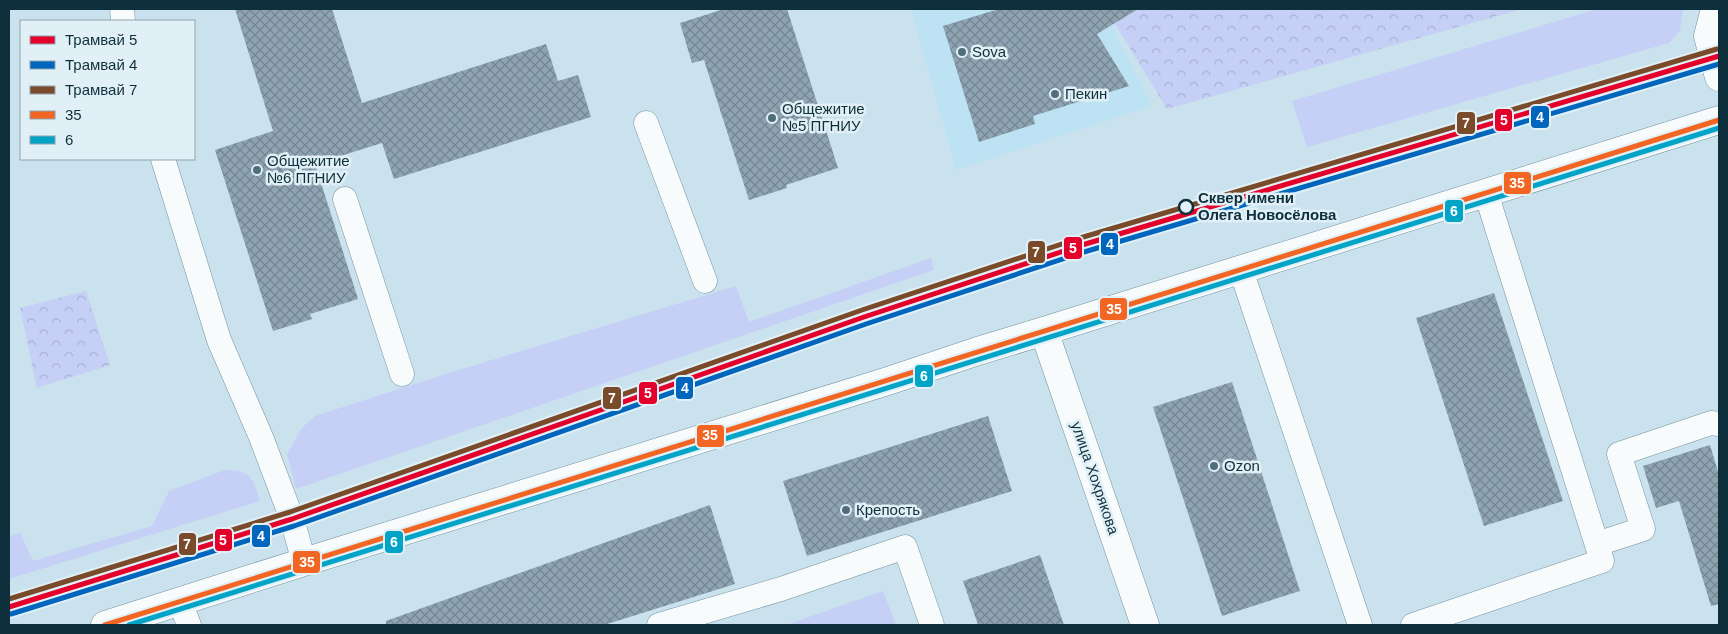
<svg xmlns="http://www.w3.org/2000/svg" width="1728" height="634" font-family="Arial,sans-serif">
  <defs>
    <pattern id="forest-crowns" width="20" height="18" patternUnits="userSpaceOnUse" patternTransform="scale(1.25)"><rect width="20" height="18" fill="#c6cff5"/><path d="M2 6a3 3 0 1 1 6 0M12 15a3 3 0 1 1 6 0" fill="none" stroke="#a9b2d3"/></pattern>
    <pattern id="building-cross-hatch" width="8" height="8" patternUnits="userSpaceOnUse" patternTransform="scale(1.25)"><rect width="8" height="8" fill="#8fa4b2"/><path d="M0 0l8 8M0 8l8-8" fill="none" stroke="#738692"/></pattern>
  </defs>
  <rect width="100%" height="100%" fill="#cae2ed"/>
  <path fill="#bce2f3" d="M911,9H1100L1112,27L1152,106L956,170Z"/>
  <path fill="#c6cff5" d="M1597,9H1683L1680,31L1669,43L1307,147L1292,101Z
    M931,258L934,270L296,489L287,454L302,428L315,416L449,373L736,286L749,322Z
    M225,470C251,470 253,478 260,501L9,579V537L20,533L33,561L152,526L169,491Z
    M883,591L896,625H786Z"/>
  <path fill="url(#forest-crowns)" d="M1106,9H1522L1167,109Z
    M86,291L110,365L37,388L20,308Z"/>
  <path fill="url(#building-cross-hatch)" d="M235,9H332L362,103L546,44L558,81L578,75L591,117L394,179L382,143L315,164L358,299L310,314L312,319L273,331L215,150L273,131Z
    M724,9H787L838,168L786,185L787,188L749,200L704,60L692,63L680,23Z
    M999,9H1138L1097,34L1129,86L1033,116L1035,124L979,142L943,26Z
    M1494,293L1563,501L1484,526L1416,318Z
    M1232,382L1300,591L1222,616L1153,407Z
    M988,416L1012,491L807,556L783,481Z
    M1710,445L1719,475V604L1711,606L1679,501L1656,508L1643,466Z
    M710,505L735,584L604,625H386V621Z
    M1040,555L1064,625H978L963,581Z"/>
  <g fill="none" stroke-linecap="round" stroke-linejoin="round">
    <defs>
      <path id="lane" d="M122,9L123,21
        M646,123L705,281
        M163,159L219,340L261,437L292,519L304,562
        M345,199L402,374
        M1241,270L1360,625
        M1597,544L1643,529L1619,454L1711,423L1719,424
        M180,602L189,625
        M659,625L781,589L905,547L932,625
        M1413,625L1602,561L1486,193"/>
      <path id="street" d="M1715,9L1708,36L1719,77
        M1044,331L1145,625"/>
      <path id="secondary" d="M105,625L304,562L888,381L978,351L1044,331L1719,120"/>
    </defs>
    <use href="#lane" stroke="#75929d" stroke-width="25"/>
    <use href="#street" stroke="#75929d" stroke-width="29"/>
    <use href="#secondary" stroke="#75929d" stroke-width="29"/>
    <use href="#lane" stroke="#f7fbfc" stroke-width="24"/>
    <use href="#street" stroke="#f7fbfc" stroke-width="28"/>
    <use href="#secondary" stroke="#f7fbfc" stroke-width="28"/>
    <defs>
      <path id="bus-1" d="M105,625L1719,120"/>
      <path id="bus-2" d="M129,625L1719,128"/>
    </defs>
    <use href="#bus-1" stroke="#e1f0f6" stroke-width="9"/>
    <use href="#bus-2" stroke="#e1f0f6" stroke-width="9"/>
    <use href="#bus-1" stroke="#f26522" stroke-width="5"/>
    <use href="#bus-2" stroke="#01a3c7" stroke-width="5"/>
    <defs>
      <path id="tram-1" d="M9,607L292,519L864,317L1082,245L1719,56"/>
      <path id="tram-2" d="M11,614L294,526L866,324L1084,252L1719,64"/>
      <path id="tram-3" d="M9,599L290,512L862,310L1080,238L1717,49"/>
    </defs>
    <use href="#tram-1" stroke="#e1f0f6" stroke-width="9"/>
    <use href="#tram-2" stroke="#e1f0f6" stroke-width="9"/>
    <use href="#tram-3" stroke="#e1f0f6" stroke-width="9"/>
    <use href="#tram-1" stroke="#e4002b" stroke-width="5"/>
    <use href="#tram-2" stroke="#0065bd" stroke-width="5"/>
    <use href="#tram-3" stroke="#7a4b2a" stroke-width="5"/>
  </g>
  <g fill="#506e7a" stroke="#e1f0f6" stroke-width="2">
    <circle cx="962" cy="52" r="5"/>
    <circle cx="1055" cy="94" r="5"/>
    <circle cx="772" cy="118" r="5"/>
    <circle cx="257" cy="170" r="5"/>
    <circle cx="1214" cy="466" r="5"/>
    <circle cx="846" cy="510" r="5"/>
  </g>
  <circle fill="#e1f0f6" stroke="#0e303c" stroke-width="2.5" cx="1186" cy="207" r="7"/>
  <g text-anchor="middle" stroke-width="5" stroke-linejoin="round" paint-order="stroke">
    <g font-size="15" fill="#0e303c" stroke="#e1f0f6" text-anchor="start">
      <text x="972" y="57">Sova</text>
      <text x="1065" y="99">Пекин</text>
      <text x="782" y="114">Общежитие<tspan x="782" dy="17">№5 ПГНИУ</tspan></text>
      <text x="267" y="166">Общежитие<tspan x="267" dy="17">№6 ПГНИУ</tspan></text>
      <text x="1224" y="471">Ozon</text>
      <text x="856" y="515">Крепость</text>
    </g>
    <g font-size="15" font-weight="bold" fill="#0e303c" stroke="#e1f0f6" text-anchor="start">
      <text x="1198" y="203">Сквер имени<tspan x="1198" dy="17">Олега Новосёлова</tspan></text>
    </g>
    <g font-size="15" fill="#0e303c" stroke="#e1f0f6">
      <text transform="translate(1095 478) rotate(71)" y="5">улица Хохрякова</text>
    </g>
  </g>
  <g stroke="#e1f0f6" stroke-width="2">
    <rect x="1530" y="105" width="20" height="24" rx="5" fill="#0065bd"/>
    <rect x="1494" y="108" width="19" height="24" rx="5" fill="#e4002b"/>
    <rect x="1456" y="111" width="20" height="24" rx="5" fill="#7a4b2a"/>
    <rect x="1503" y="171" width="29" height="24" rx="5" fill="#f26522"/>
    <rect x="1444" y="199" width="20" height="24" rx="5" fill="#01a3c7"/>
    <rect x="1100" y="232" width="19" height="24" rx="5" fill="#0065bd"/>
    <rect x="1063" y="236" width="20" height="24" rx="5" fill="#e4002b"/>
    <rect x="1027" y="240" width="19" height="24" rx="5" fill="#7a4b2a"/>
    <rect x="1099" y="297" width="29" height="24" rx="5" fill="#f26522"/>
    <rect x="914" y="364" width="20" height="24" rx="5" fill="#01a3c7"/>
    <rect x="675" y="376" width="19" height="24" rx="5" fill="#0065bd"/>
    <rect x="638" y="381" width="20" height="24" rx="5" fill="#e4002b"/>
    <rect x="602" y="386" width="20" height="24" rx="5" fill="#7a4b2a"/>
    <rect x="696" y="424" width="29" height="24" rx="5" fill="#f26522"/>
    <rect x="251" y="524" width="20" height="24" rx="5" fill="#0065bd"/>
    <rect x="214" y="528" width="19" height="24" rx="5" fill="#e4002b"/>
    <rect x="384" y="530" width="20" height="24" rx="5" fill="#01a3c7"/>
    <rect x="178" y="532" width="19" height="24" rx="5" fill="#7a4b2a"/>
    <rect x="292" y="550" width="29" height="24" rx="5" fill="#f26522"/>
  </g>
  <g font-size="14" text-anchor="middle" font-weight="bold" fill="#fff">
    <text x="1540" y="122">4</text>
    <text x="1504" y="125">5</text>
    <text x="1466" y="128">7</text>
    <text x="1517" y="188">35</text>
    <text x="1454" y="216">6</text>
    <text x="1110" y="249">4</text>
    <text x="1073" y="253">5</text>
    <text x="1036" y="257">7</text>
    <text x="1114" y="314">35</text>
    <text x="924" y="381">6</text>
    <text x="685" y="393">4</text>
    <text x="648" y="398">5</text>
    <text x="612" y="403">7</text>
    <text x="710" y="440">35</text>
    <text x="261" y="541">4</text>
    <text x="223" y="545">5</text>
    <text x="394" y="547">6</text>
    <text x="187" y="549">7</text>
    <text x="307" y="567">35</text>
  </g>
  <rect width="1728" height="634" fill="none" stroke="#0e303c" stroke-width="20"/>
  <rect x="20" y="20" width="175" height="140" fill="#e1f0f6" stroke="#8da3ac"/>
  <rect x="30" y="36" width="25" height="8" fill="#e4002b" stroke="#8da3ac"/>
  <text x="65" y="45" font-size="15" fill="#0e303c">Трамвай 5</text>
  <rect x="30" y="61" width="25" height="8" fill="#0065bd" stroke="#8da3ac"/>
  <text x="65" y="70" font-size="15" fill="#0e303c">Трамвай 4</text>
  <rect x="30" y="86" width="25" height="8" fill="#7a4b2a" stroke="#8da3ac"/>
  <text x="65" y="95" font-size="15" fill="#0e303c">Трамвай 7</text>
  <rect x="30" y="111" width="25" height="8" fill="#f26522" stroke="#8da3ac"/>
  <text x="65" y="120" font-size="15" fill="#0e303c">35</text>
  <rect x="30" y="136" width="25" height="8" fill="#01a3c7" stroke="#8da3ac"/>
  <text x="65" y="145" font-size="15" fill="#0e303c">6</text>
</svg>
